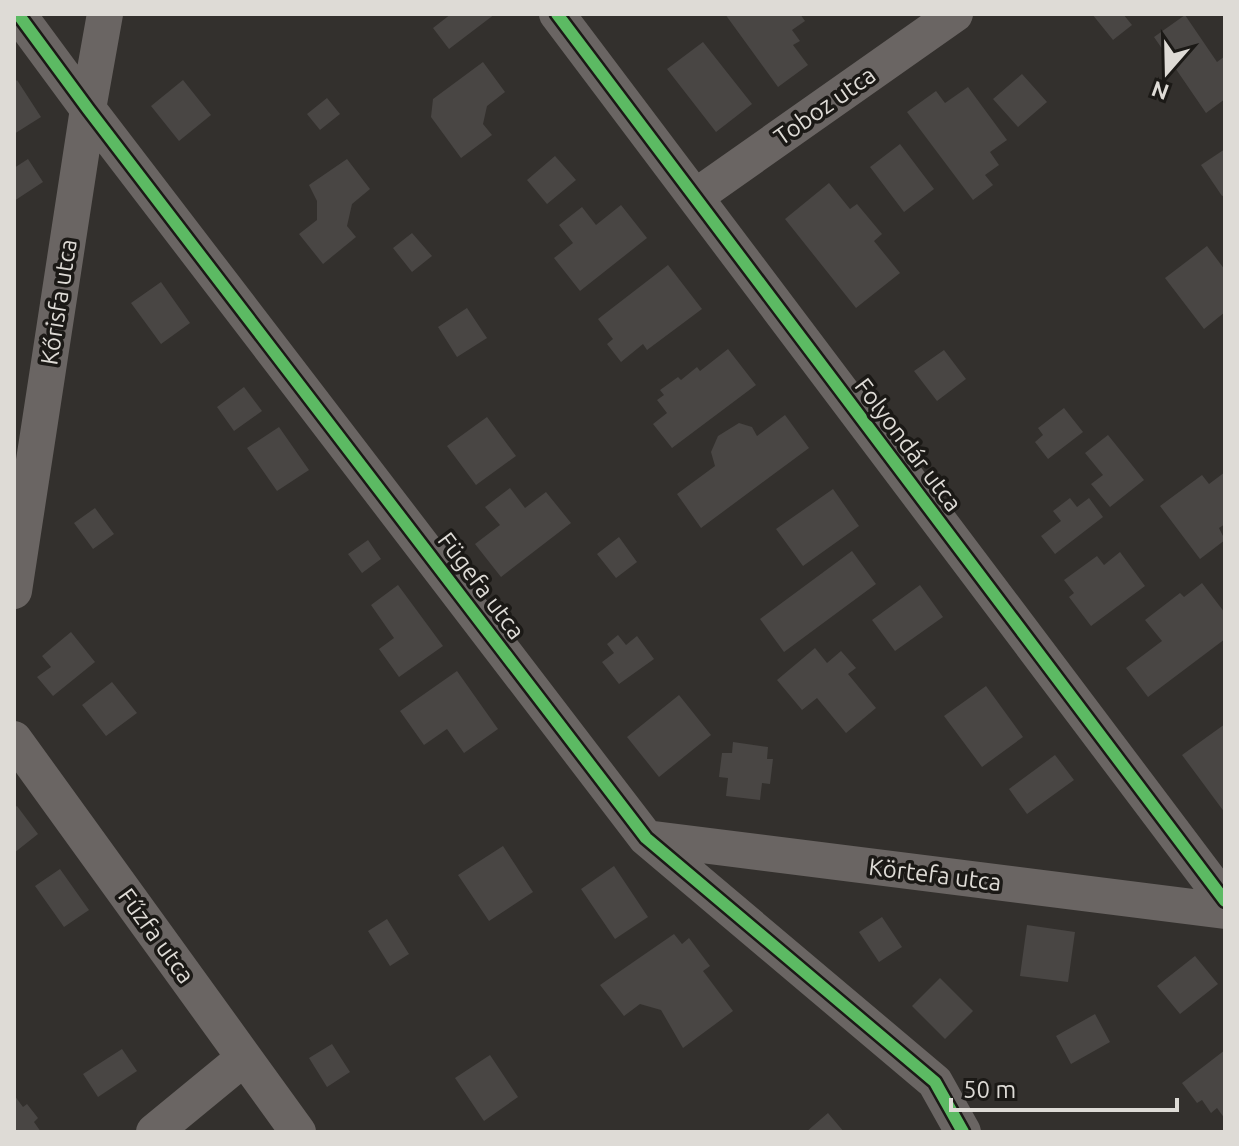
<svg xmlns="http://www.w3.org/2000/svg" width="1239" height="1146" font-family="Ubuntu,sans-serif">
  <rect width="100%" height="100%" fill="#33302d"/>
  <path fill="#494644" d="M451,14H495L449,49L433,28Z
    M725,14H800L805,21L792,30L800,41L793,45L808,65L778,87Z
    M1092,14H1123L1132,25L1113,40Z
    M1185,15L1217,62L1225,56V99L1206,113L1154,37Z
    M703,42L752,104L716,132L667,69Z
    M483,62L505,92L487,106L483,124L492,135L461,158L431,117L433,99Z
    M1022,74L1047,102L1018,127L993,99Z
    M17,80L41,117L14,134V83Z
    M183,80L211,115L179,141L151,106Z
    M968,87L1007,140L990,152L999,165L985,175L993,185L973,200L907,112L936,91L945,103Z
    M327,98L340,114L320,130L307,114Z
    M900,144L934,189L904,212L870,167Z
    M1225,149V195L1222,196L1201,165Z
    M555,156L576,180L547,204L527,180Z
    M28,159L43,182L14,201V168Z
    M347,159L370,189L352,204L347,226L356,237L323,264L299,234L317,220V201L309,185Z
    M829,183L850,209L857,204L882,234L874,241L900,273L856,308L785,219Z
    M621,205L647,238L580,291L554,258L573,243L559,225L582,207L596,225Z
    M412,233L432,256L412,272L393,248Z
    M1207,246L1225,270V312L1204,329L1165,278Z
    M668,265L702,309L647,350L643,344L621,362L607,344L613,339L598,319Z
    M161,282L190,323L161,344L131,303Z
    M467,308L487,338L457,357L438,327Z
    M728,349L756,385L672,448L653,424L667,413L657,400L664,395L660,390L678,377L681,380L697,367L700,371Z
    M944,350L966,379L937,401L914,371Z
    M244,387L262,411L234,431L217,407Z
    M1064,408L1083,432L1048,459L1035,442L1043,435L1038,428Z
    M785,415L809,448L701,528L677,494L715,466L711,452L718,436L739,423L752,427L757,436Z
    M487,417L516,456L476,485L447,446Z
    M279,427L309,470L277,491L247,448Z
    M1108,435L1144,480L1110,507L1091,484L1103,475L1085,453Z
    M1225,472V524L1219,528L1225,540L1200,559L1160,506L1202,475L1209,484Z
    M510,488L525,508L546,492L571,523L501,577L475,544L500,525L485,507Z
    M833,489L859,526L803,566L776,529Z
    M1070,498L1077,507L1089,498L1103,517L1055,554L1041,536L1061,521L1053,511Z
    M95,508L114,534L93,549L74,523Z
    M619,537L637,562L616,578L597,554Z
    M368,540L381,559L362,573L348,554Z
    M852,551L876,584L784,652L760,619Z
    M1120,552L1145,586L1091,626L1069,597L1074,593L1064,580L1097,556L1104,565Z
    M1202,583L1225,613V639L1148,697L1126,668L1162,641L1145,620L1180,593L1184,597Z
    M398,585L443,646L399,677L379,649L394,638L371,605Z
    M920,585L943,617L895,651L872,620Z
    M71,632L95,662L53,696L37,677L51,667L42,656Z
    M618,635L626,645L637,636L654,659L619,684L602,662L614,653L607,644Z
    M815,648L827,663L841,651L856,668L848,674L876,708L846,733L817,698L802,710L777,680Z
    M457,671L498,729L464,753L447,729L424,745L400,711Z
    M112,682L137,713L106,736L82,705Z
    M986,686L1023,737L982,767L944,716Z
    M679,695L711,735L659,777L627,737Z
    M1225,724V813L1182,755Z
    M733,742L768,747L767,759H773L770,784L762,783L760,800L726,796L728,778L719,777L722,753H732Z
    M1055,755L1074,780L1027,814L1009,789Z
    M17,806L38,834L14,853V808Z
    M503,846L533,892L489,921L458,875Z
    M614,866L648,917L615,939L581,889Z
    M60,869L89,910L64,927L35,886Z
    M882,917L902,947L879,962L859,932Z
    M387,919L409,954L390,966L368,931Z
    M1027,925L1075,932L1068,982L1020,976Z
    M674,934L682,944L689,938L710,966L703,971L733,1011L683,1048L661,1010L640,1004L624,1016L600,985Z
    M1195,956L1218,984L1180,1014L1157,986Z
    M940,978L973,1011L945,1039L912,1006Z
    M1095,1014L1110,1042L1071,1064L1056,1036Z
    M332,1044L350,1072L327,1087L309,1058Z
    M122,1049L137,1071L98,1097L83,1074Z
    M1225,1050V1119L1217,1108L1211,1113L1202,1100L1197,1103L1182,1083Z
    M490,1055L518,1097L484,1121L455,1078Z
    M14,1095L23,1107L27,1104L38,1118L34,1122L41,1132H14Z
    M828,1113L844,1132H806Z"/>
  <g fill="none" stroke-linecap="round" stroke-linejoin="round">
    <path stroke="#6a6563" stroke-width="36" d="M18,14L88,109L646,838L935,1082L963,1132
      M557,14L1225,901
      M695,197L955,14
      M14,591L88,109L105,14
      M14,739L298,1132
      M646,838L1225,911
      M154,1132L244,1058"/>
    <defs>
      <path id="cycleway" d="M18,14L88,109L646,838L935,1082L963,1132
        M557,14L1225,901"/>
    </defs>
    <use href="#cycleway" stroke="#1b1916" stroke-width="17"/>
    <use href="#cycleway" stroke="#5cba63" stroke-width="12"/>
  </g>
  <g text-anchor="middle" stroke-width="7" stroke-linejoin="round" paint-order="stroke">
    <g font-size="24" fill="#dedbd6" stroke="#1b1916">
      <text transform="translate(825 106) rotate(-35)" y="8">Toboz utca</text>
      <text transform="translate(59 302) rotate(-81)" y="8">Kőrisfa utca</text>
      <text transform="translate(908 445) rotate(53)" y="8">Folyondár utca</text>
      <text transform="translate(481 586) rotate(53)" y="8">Fügefa utca</text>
      <text transform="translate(935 875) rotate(7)" y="8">Körtefa utca</text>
      <text transform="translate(156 936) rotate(54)" y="8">Fűzfa utca</text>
    </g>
  </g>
  <rect width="1239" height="1146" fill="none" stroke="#dedbd6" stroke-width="32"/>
  <g transform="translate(1167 72) rotate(200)" stroke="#1b1916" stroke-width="6" paint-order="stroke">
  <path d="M0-6L14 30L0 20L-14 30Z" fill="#dedbd6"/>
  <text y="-12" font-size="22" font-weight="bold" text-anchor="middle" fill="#dedbd6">N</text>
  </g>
  <path d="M951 1098v12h226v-12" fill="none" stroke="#dedbd6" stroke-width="4"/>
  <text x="963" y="1098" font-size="24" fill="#dedbd6" stroke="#1b1916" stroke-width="6" paint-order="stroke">50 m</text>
</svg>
